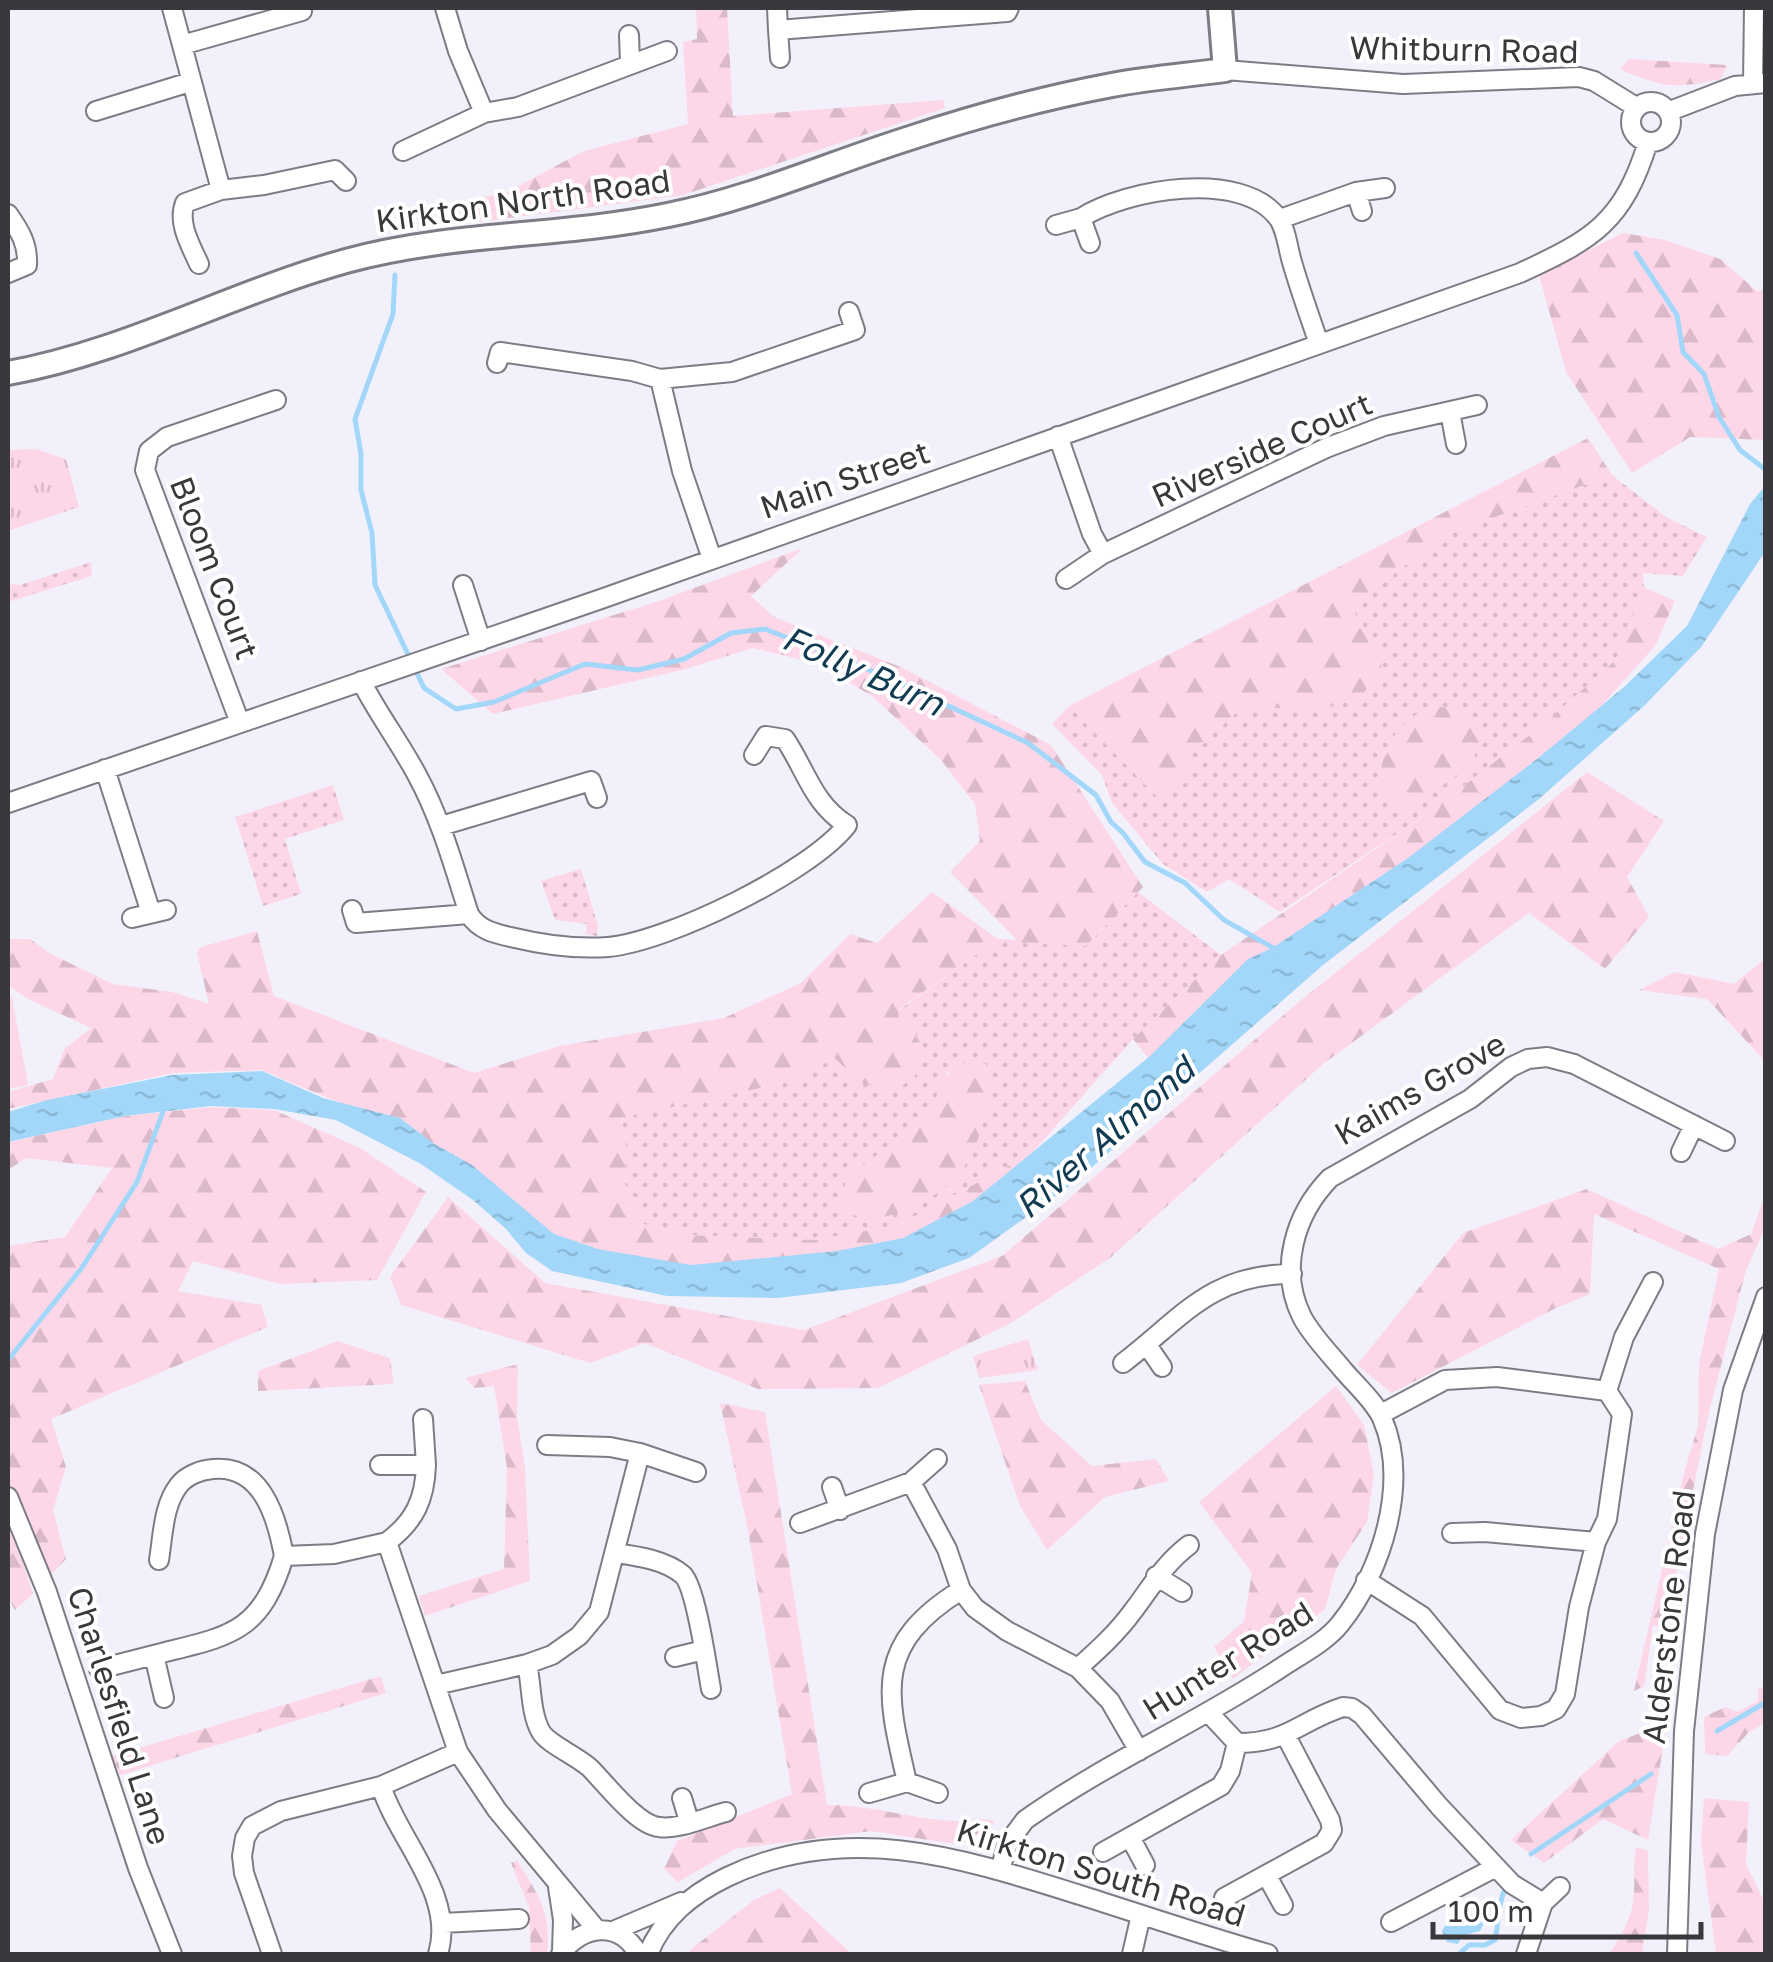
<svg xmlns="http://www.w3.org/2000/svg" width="1773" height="1962" font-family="'Golos Text',sans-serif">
  <defs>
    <pattern id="grass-dots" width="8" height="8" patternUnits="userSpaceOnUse" patternTransform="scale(2.5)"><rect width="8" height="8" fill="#fdd7e8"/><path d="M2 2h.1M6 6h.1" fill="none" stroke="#dab9c8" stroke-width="1.8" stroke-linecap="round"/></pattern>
    <pattern id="forest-firs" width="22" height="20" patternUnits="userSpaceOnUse" patternTransform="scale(2.5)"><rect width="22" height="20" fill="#fdd7e8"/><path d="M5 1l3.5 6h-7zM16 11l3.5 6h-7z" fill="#dab9c8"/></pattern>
    <pattern id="park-tufts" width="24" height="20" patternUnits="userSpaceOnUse" patternTransform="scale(2.5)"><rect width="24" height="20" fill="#fdd7e8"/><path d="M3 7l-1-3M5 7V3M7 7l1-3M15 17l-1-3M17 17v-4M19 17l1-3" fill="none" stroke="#dab9c8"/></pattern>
    <pattern id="water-ripples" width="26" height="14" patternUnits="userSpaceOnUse" patternTransform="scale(2.5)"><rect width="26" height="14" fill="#a2d7f9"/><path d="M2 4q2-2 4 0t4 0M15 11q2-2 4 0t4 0" fill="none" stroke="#8cb9d6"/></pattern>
  </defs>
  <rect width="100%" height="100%" fill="#f2f1fb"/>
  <path fill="url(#grass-dots)" fill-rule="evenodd" d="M1612,475L1666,517L1707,537L1683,576L1643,573L1644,587L1619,657L1544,724L1431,811L1280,912L1229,879L1207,892L1163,864L1112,803L1102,775L1052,724L1069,706L1161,800L1184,783L1191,752L1241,709L1262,707L1316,710L1382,656L1350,606L1448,534Z
    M91,562L92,576L8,602V584L20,585Z
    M333,785L344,820L285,839L301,894L263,906L235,817Z
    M581,869L598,926L597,936L586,934L587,924L555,920L541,881Z
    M1138,892L1221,955L1133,1039L1031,1154L900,1224L817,1240L686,1235L643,1224L625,1184L627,1153L621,1117L789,1082L835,1058L923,1061C922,1039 917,1031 899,1018L898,1011L998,939L1088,944ZM948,1072L991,1087L873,1219L843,1190C863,1162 893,1151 917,1128C933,1113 939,1092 948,1072Z"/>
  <path fill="url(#forest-firs)" d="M696,8H727L733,116L943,100L945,108L683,195L479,222L470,199L505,193L584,151L688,124L683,42L697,39Z
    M1629,59L1727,65L1721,79C1675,89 1663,88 1620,69Z
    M1623,233L1665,240L1720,259L1757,291L1765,290V440L1690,437L1632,473L1566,372L1539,275Z
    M1588,438L1612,475L1448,534L1350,606L1382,656L1380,676L1362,694L1338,705L1315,710L1262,707L1241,709L1191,752L1185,783L1160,800L1069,706Z
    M803,548L751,596L774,617L903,668L1051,745L1143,887L1086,946L1020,943L950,872L980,841L975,804L941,760L872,696L816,663L753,648L682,670L493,714L441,669L659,601Z
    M1644,587L1675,601L1655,646L1569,742L1152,1063L1133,1039L1221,955L1431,811L1544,724L1619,657Z
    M1432,706C1462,707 1494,730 1471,762C1459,778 1423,796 1405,808C1371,802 1378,759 1394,736C1403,722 1417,713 1432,706Z
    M1587,772L1664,821L1627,877L1649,917L1605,969L1529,913L1323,1064L1110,1258L1011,1323L878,1388L758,1389L645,1343L590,1363L401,1305L390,1277L448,1197L545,1283L804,1330L1002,1256L1300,1001Z
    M932,892L998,939L898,1010L899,1018C945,1049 916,1099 873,1087C858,1083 846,1069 835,1058L789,1082L621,1118L627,1153L625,1184L643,1224L686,1235L817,1240L900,1224L1031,1154L1042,1162L905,1248L703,1273L595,1258L460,1182L372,1116L261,1070L173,1073L8,1109V1092L53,1079L65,1048L91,1028L28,999L8,985V939H30L51,954L113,984L172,992L209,1004L197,953L201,947L257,931L274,996L474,1073L560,1046L724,1018L801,983L850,934L877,943Z
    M1762,961L1766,963L1765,1061L1707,999L1639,990L1675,972L1734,984Z
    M976,1061L986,1064C998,1089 977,1154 959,1174C935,1201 875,1234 842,1209C832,1169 896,1149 918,1127C943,1102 935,1065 976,1061Z
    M211,1107L274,1110L360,1148L426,1192L377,1280L281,1284L193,1261L178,1291L261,1305L268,1327L51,1419L66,1467L53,1510L66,1559L47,1579L8,1479V1246L65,1237L112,1168L26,1158L8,1170V1142L125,1116Z
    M1587,1189L1718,1249L1751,1234L1765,1195V1228L1746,1270L1709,1412L1665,1629L1653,1625L1644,1686L1634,1691L1684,1473L1698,1426L1699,1364L1719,1269L1594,1214L1590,1294L1556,1308L1392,1393L1357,1365L1463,1233Z
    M338,1341L390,1358L394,1384L258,1391V1371Z
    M518,1364L517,1417L525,1467L530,1581L425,1616L419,1596L504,1569L507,1468L494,1386L474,1388L465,1378Z
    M1025,1381L1041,1420L1092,1466L1156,1459L1169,1481L1105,1497L1047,1550L1020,1506L979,1385Z
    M1336,1386L1364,1425L1374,1474L1367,1522L1336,1569L1325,1609L1233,1679L1214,1647L1244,1621L1252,1573L1199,1502Z
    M720,1403L765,1412L827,1805C871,1805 912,1819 955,1821C969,1822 982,1816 995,1822L961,1845L871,1831L735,1849L678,1882L664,1869L677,1841L792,1794L748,1530Z
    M8,1516L33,1594L15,1610L8,1598Z
    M381,1676L386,1693L120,1775L112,1756Z
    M1765,1686V1723L1749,1732L1727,1756L1705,1754L1704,1717L1725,1707L1737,1712L1758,1701V1689Z
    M1667,1723L1648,1840L1603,1819L1544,1863L1511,1840L1619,1741Z
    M1704,1798L1749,1802L1746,1864L1765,1903V1954H1716L1701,1842Z
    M1636,1847L1648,1851L1649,1911L1642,1954H1609C1619,1940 1630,1921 1633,1903C1636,1884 1632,1867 1636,1847Z
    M517,1860C538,1895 552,1912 547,1954H531L529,1907L511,1863Z
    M780,1888L852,1954H689L690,1950L754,1900Z"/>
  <path fill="url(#park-tufts)" d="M36,449L66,459L79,507L8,531V450Z
    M1028,1339L1038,1370L979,1378L973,1356Z"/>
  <path fill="#fdd7e8" d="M12,997L28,1085L8,1089V998Z"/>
  <path fill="url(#water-ripples)" d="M1765,486V552L1701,647L1645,705L1539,799L1323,965L1075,1182L969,1258L901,1283L778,1298L667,1296L552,1271L526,1253L506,1229L473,1200L421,1164L336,1120L274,1109L211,1106L125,1116L8,1142V1112L47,1100L172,1075L262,1071L323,1098L400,1118L433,1143L472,1165L554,1234L598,1249L691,1265L837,1251L903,1238L973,1201L1150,1056L1248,959L1272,948L1408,858L1537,759L1624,687L1687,626L1750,504Z
    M1484,1909L1486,1919L1480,1931L1462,1936L1458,1944L1447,1942L1442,1931L1446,1924C1461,1923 1469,1913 1484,1909Z"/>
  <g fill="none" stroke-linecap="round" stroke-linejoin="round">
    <path stroke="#a2d7f9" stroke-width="5" d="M1636,253L1677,315L1683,352L1704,374L1719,417L1740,450L1766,470
      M395,275L393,314L355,419L361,454V490L372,533L375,585L424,688L456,709L494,702L585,664L638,670L684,659L731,633L765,629L882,675L1028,743L1096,795L1111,822L1123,833L1145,862L1185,883L1224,920L1277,950
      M8,1360L81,1269L137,1182L165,1106
      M1717,1731L1766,1702
      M1531,1854L1651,1774
      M1459,1954L1469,1945H1485L1495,1940C1499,1922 1497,1906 1505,1889"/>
    <defs>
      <path id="minor" d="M172,8L221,190
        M445,8L458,51L484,113L518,107L667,51
        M777,8L778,30
        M629,35L630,63
        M182,45L302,11
        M780,58L778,30L1007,12L1009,8
        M1225,70L1403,84L1579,77L1594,81L1636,107
        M1753,83L1754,8
        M1631 122a20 20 0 1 1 40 0a20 20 0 1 1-40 0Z
        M96,111L190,82
        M1670,111L1735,86L1766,83
        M403,151L484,113
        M1356,192L1362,211
        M8,214C20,231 28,244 27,265L8,273
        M1280,219L1356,192L1385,188
        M1056,225L1081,218
        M1090,243L1081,218C1126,189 1242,169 1278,218C1286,228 1288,249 1292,262C1300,290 1310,317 1319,344
        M199,264C191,246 177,223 185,203L221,190L264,185L335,170L346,181
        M497,363L500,352L632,371L660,379L682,471L712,559
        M660,379L732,372L855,330L849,312
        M1450,412L1456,444
        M1058,436L1092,534L1103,554L1326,448L1384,426L1477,405
        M1066,579L1103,554
        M463,585L481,641
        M240,723L145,470L149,451L167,437L276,400
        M105,769L151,913
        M8,803L601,599L1520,273C1594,239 1623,222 1648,142
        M441,826L591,781L597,798
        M352,910L356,923L469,914C454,867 441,819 417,775C400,743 378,714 361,681
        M469,914C479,931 497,934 515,938C544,945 578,949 608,947C667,942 811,872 847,825C813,804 806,770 785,739L766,736L754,755
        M132,918L166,910
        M1681,1152L1694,1125
        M1147,1345L1162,1367
        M1123,1363C1182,1318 1210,1274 1292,1274
        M1607,1391L1624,1337L1653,1282
        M423,1419L426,1465
        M640,1453L696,1472
        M380,1465H426C425,1499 415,1521 387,1542
        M911,1482L937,1459
        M832,1487L840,1510
        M8,1497L47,1592L138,1868L172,1954
        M800,1523L911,1482L947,1549L961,1590L975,1608L1007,1631L1078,1668L1110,1701L1139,1751
        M1452,1533L1485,1532L1596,1542
        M616,1553C637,1556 666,1560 683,1575C696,1588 707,1667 711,1689
        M159,1560C163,1536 163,1505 179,1485C187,1475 201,1470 213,1469C262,1464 277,1518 284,1556
        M1156,1576L1182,1592
        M1366,1580L1422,1616L1500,1710L1521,1718L1541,1716L1556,1709L1565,1694L1579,1607L1596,1542L1607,1519L1622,1414L1607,1391L1497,1377L1445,1380L1381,1414
        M675,1657L704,1650
        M527,1664C532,1685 530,1713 541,1732C548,1744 577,1756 590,1768C606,1784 637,1825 659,1827C679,1830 706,1817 726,1812
        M1078,1668C1098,1650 1117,1633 1133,1611C1152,1586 1164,1564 1189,1545
        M99,1669L154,1655
        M436,1685L527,1664L552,1655L579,1636L599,1612L640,1453L610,1447L547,1445
        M164,1698L154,1655C227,1636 260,1636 284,1556L334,1554L387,1542L458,1752L497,1810L597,1930
        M1209,1713L1237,1743C1289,1743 1299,1721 1343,1707L1352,1708L1362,1715L1439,1806L1512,1884L1543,1903L1526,1954
        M381,1786C398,1840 456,1895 438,1954
        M869,1793L907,1782
        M938,1793L907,1782C886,1692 873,1645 961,1590
        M682,1798L689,1821
        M1130,1837L1145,1865
        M1103,1852L1221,1786L1230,1771L1237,1743
        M1000,1870L1008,1843L1025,1820C1106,1763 1197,1723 1279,1669C1298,1656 1326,1642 1340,1624C1382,1572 1410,1482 1382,1418C1374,1401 1356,1385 1344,1371C1330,1354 1312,1336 1302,1317C1278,1269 1295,1214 1330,1178L1470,1099L1511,1067L1528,1059L1547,1057L1574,1064L1725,1141
        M1267,1876L1283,1905
        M558,1887L563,1920L562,1951
        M1224,1898L1324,1843L1332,1830L1330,1820L1286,1736
        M1543,1903L1560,1887
        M1391,1922L1496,1867
        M443,1923L519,1919
        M613,1931L681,1902
        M272,1954L244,1873L242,1856L245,1838L252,1826L281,1811L381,1786L458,1752
        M561,1954C581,1925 620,1920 638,1954
        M648,1954C663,1917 692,1894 727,1877C846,1820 962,1858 1080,1895C1143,1915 1205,1936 1268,1954
        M1132,1954L1141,1915
        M1677,1954L1684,1731L1705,1534L1733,1390L1766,1297"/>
      <path id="major" d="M8,373C125,352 231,293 346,261C451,232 562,237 668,215C750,199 828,164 907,139C973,117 1043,98 1112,85C1149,78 1188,75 1225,70L1220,8"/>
    </defs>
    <use href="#minor" stroke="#7d7c85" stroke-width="22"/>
    <use href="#major" stroke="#7d7c85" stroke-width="28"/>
    <use href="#minor" stroke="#fff" stroke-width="18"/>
    <use href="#major" stroke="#fff" stroke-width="22"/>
  </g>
  <g text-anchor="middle" stroke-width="8" stroke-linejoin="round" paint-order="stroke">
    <g font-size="32" fill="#39393d" stroke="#fff">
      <text transform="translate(1464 50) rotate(1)" y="11">Whitburn Road</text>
      <text transform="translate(523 201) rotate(-8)" y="11">Kirkton North Road</text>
      <text transform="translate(1262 450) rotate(-24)" y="11">Riverside Court</text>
      <text transform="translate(845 480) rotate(-19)" y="11">Main Street</text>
      <text transform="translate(214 568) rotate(69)" y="11">Bloom Court</text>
      <text transform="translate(1420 1089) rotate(-30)" y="11">Kaims Grove</text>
      <text transform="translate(1669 1617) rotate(-83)" y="11">Alderstone Road</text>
      <text transform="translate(1228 1661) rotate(-32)" y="11">Hunter Road</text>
      <text transform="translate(119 1716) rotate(72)" y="11">Charlesfield Lane</text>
      <text transform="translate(1101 1873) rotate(17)" y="11">Kirkton South Road</text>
    </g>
    <g font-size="35" font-style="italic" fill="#113b52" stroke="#fff">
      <text transform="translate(863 671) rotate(24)" y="12">Folly Burn</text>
      <text transform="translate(1105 1138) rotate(-41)" y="12">River Almond</text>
    </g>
  </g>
  <rect width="1773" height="1962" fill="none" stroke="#39393d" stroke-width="20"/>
  <path d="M1433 1922v15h268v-15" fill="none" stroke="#39393d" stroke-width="5"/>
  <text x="1448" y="1922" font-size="30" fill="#39393d" stroke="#ffffff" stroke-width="8" paint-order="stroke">100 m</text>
</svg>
